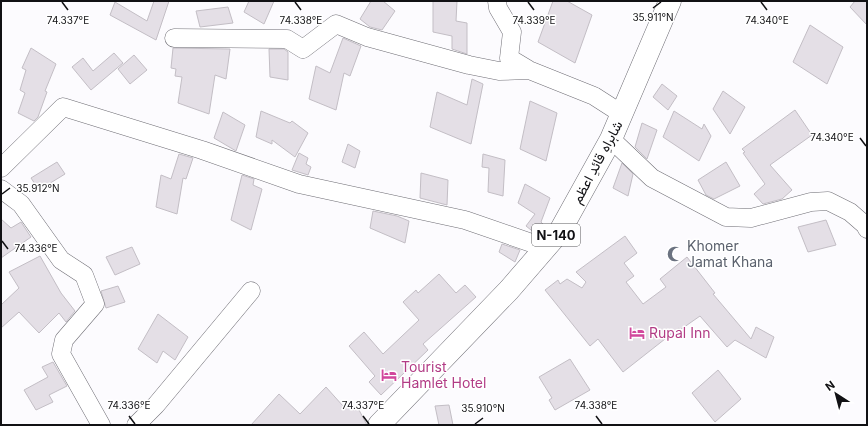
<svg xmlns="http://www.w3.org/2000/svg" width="868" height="426" font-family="Inter,Vazirmatn,sans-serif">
  <rect width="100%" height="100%" fill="#fcfbfe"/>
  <path fill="#e4dfe6" stroke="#c3bec5" d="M154,1H169L156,40L110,15L115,2L147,21Z
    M249,1H274L264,24L244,12Z
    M371,1H383L395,11L382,30L370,27L360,19Z
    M433,1H457L456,21L467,23V54L452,49V36L433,32Z
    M553,1H567L592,15L575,63L538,42Z
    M855,1H867V25L850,7Z
    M228,7L233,23L200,27L196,11Z
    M810,25L843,47L827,84L793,62Z
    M343,38L361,46L350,76L344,73L336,110L309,99L316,66L330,73Z
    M31,48L56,64L45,91L47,92L38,117L34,121L18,113L25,93L20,90L26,70L22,68Z
    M173,48L230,49L226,79L215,75L209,114L178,103L182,77L175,76L176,69L171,68Z
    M269,49H284L288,52V80L270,77Z
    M114,53L123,63L91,90L72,67L83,58L93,71Z
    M134,55L147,70L130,84L118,69Z
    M472,79L483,84L471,144L430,127L437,92L467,105Z
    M662,84L677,96L668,110L653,97Z
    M723,91L745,107L730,134L713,109Z
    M530,101L557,113L546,161L520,149Z
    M795,110L812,135L770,165L792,190L782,199L763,204L754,194L765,184L743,153L745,152L742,149Z
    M261,111L290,123L292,121L308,133L295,157L272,140V144L256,137Z
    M674,111L702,129L704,124L711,136L699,161L663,137Z
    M223,112L245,125L236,151L214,138Z
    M642,123L657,130L647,159L635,147Z
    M348,144L360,151L355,168L342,162Z
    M299,153L308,158L306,164L311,167L308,175L292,170Z
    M179,154L193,158L186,179L183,178L177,214L156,207L161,175L171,179Z
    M483,154L505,160L503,196L488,192L489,168L482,167Z
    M57,162L65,174L39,190L31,178Z
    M726,162L740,186L714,199L706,195L698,180Z
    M622,163L633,174L628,196L613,188Z
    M421,173L448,180L447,205L420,198Z
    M242,175L254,179L253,185L262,189L251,230L231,220Z
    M525,184L550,198L541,222L543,224L536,234L526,226L535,214L518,203Z
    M373,211L397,216L409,221L405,243L370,228Z
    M1,219L11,228L21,222L31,237L1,258Z
    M826,220L836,245L808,252L798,227Z
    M625,236L637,253L624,263L634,276L626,282L643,304L666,287L660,279L687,257L715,293L713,294L751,339L756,327L774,337L766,358L735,340L727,347L700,316L680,330L679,328L623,372L598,339L590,346L545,290L558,280L560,284L567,279L582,288L586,282L576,272Z
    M502,244L520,250L515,262L499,252Z
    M132,247L140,264L115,275L106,257Z
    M40,256L61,293L75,311L66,322L59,313L39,333L19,312L1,328V305L19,288L9,272Z
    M439,274L456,293L465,285L476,297L423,344L428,350L381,395L369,382L375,376L349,346L364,332L383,354L419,320L403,302L416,290L418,293Z
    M118,286L125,302L106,308L101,291Z
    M158,314L188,337L175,360L163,351L157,363L138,349Z
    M570,359L590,390L555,410L549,400L552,398L539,377Z
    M53,362L67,386L49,395L53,402L36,410L24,390L48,377L42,367Z
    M718,370L741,399L715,422L692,393Z
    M326,387L343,406L349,405L359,410L367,425H251L279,394L300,414Z
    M449,405L453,425H439L435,406Z"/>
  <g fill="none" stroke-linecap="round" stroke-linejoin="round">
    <defs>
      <path id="minor" d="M497,1L498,8L512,32L509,58L529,70L594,96L622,114
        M174,38L287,39L303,49L336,24L367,37L469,65L499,71L529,70
        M611,139L652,178L726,217L751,218L811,202L828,201L850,212L865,225L867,229
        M1,168L63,107L202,150L299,184L465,220L546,248
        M1,189L21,204L61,260L84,275L95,304L64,340L61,354L101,425
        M136,425L156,405L251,291"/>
      <path id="highway" d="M379,425L509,290L560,231L611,139L670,1"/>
    </defs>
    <use href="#minor" stroke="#6f6e75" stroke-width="19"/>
    <use href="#highway" stroke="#6f6e75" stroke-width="23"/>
    <use href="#minor" stroke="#fff" stroke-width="18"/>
    <use href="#highway" stroke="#fff" stroke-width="22"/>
  </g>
  <path fill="none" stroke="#111114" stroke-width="1.5" d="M62,2L68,10M295,2L301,10M528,2L534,10M761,2L767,10M653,8L661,2M860,138L866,146M2,194L10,188M2,241L8,249M129,416L135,424M363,416L369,424M596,416L602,424M475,424L483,418"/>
  <defs>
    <symbol id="mosque-bare" viewBox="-9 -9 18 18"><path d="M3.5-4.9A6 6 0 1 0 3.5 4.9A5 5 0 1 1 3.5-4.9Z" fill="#6b7280" stroke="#fff" stroke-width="2.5" paint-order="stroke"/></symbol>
    <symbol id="hotel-bare" viewBox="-9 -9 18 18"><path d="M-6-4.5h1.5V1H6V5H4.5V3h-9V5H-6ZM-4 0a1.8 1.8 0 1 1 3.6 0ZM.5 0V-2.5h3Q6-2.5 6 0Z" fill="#d1479c" stroke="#fff" stroke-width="2.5" paint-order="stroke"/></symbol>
  </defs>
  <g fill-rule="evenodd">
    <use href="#mosque-bare" x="664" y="243" width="22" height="22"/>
    <use href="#hotel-bare" x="626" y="322" width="22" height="22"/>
    <use href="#hotel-bare" x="378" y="364" width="22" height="22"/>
  </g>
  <g text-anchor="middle" stroke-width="3" stroke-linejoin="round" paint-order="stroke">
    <rect fill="#fff" stroke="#58585a" stroke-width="1" x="532" y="224" width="48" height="22" rx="3"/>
    <g font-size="13" font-weight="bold" fill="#111114">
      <text x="556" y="240">N-140</text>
    </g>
    <g font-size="14" fill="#111114" stroke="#fff">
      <text transform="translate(597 162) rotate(-62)" y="5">شاہراہِ قائدِ اعظم</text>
    </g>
    <g font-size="14" fill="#5b616d" stroke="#fff" text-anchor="start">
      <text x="687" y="251">Khomer<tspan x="687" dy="16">Jamat Khana</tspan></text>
    </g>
    <g font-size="14" fill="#b23c85" stroke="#fff" text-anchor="start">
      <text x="649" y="338">Rupal Inn</text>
      <text x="401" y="372">Tourist<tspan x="401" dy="16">Hamlet Hotel</tspan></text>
    </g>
  </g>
  <g font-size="10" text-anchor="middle" fill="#111114" stroke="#fff" stroke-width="3" stroke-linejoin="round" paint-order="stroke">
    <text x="653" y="21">35.911°N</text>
    <text x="68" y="24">74.337°E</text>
    <text x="301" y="24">74.338°E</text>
    <text x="534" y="24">74.339°E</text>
    <text x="767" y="24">74.340°E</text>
    <text x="832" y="141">74.340°E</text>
    <text x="38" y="192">35.912°N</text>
    <text x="36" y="252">74.336°E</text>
    <text x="129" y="409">74.336°E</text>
    <text x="363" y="409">74.337°E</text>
    <text x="596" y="409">74.338°E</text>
    <text x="483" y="412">35.910°N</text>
  </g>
  <rect width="868" height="426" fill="none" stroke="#111114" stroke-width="4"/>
  <g transform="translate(836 394) rotate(324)" stroke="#ffffff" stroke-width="3" paint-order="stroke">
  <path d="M0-3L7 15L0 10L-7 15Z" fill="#111114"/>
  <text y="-6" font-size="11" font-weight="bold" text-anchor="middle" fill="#111114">N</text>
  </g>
</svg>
